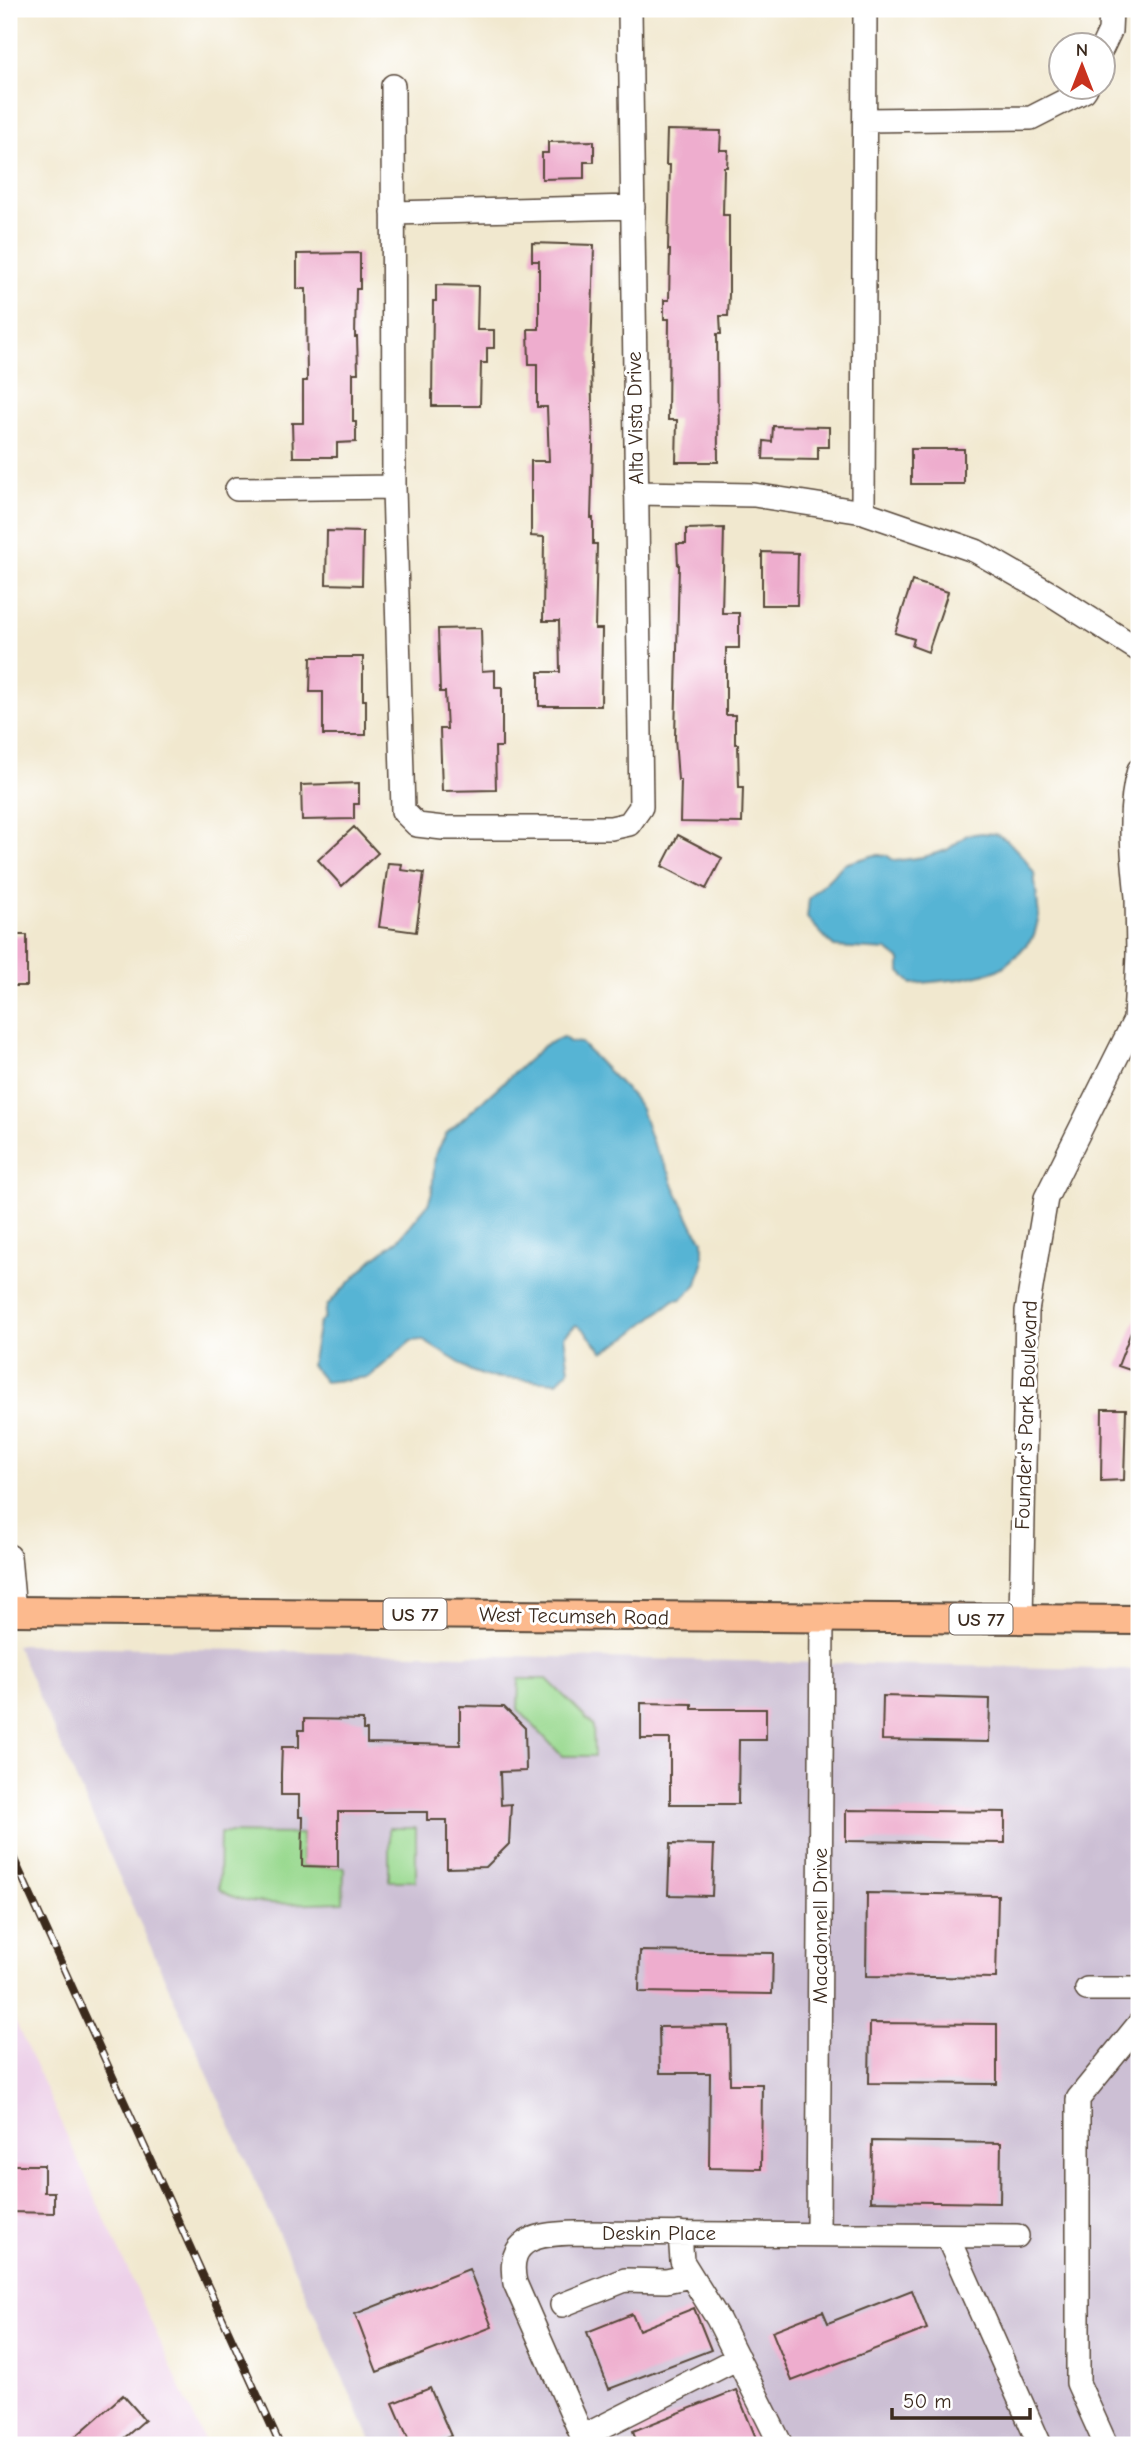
<svg xmlns="http://www.w3.org/2000/svg" width="1148" height="2454" font-family="'Comic Neue',sans-serif">
  <rect width="100%" height="100%" fill="#fff"/>
  <filter id="ink" filterUnits="userSpaceOnUse"><feTurbulence type="fractalNoise" baseFrequency=".0143" numOctaves="2"/><feDisplacementMap in="SourceGraphic" scale="14" xChannelSelector="R" yChannelSelector="G"/><feConvolveMatrix kernelMatrix="1 2 1 2 8 2 1 2 1" color-interpolation-filters="sRGB"/></filter>
  <filter id="wash" filterUnits="userSpaceOnUse"><feTurbulence type="fractalNoise" baseFrequency=".00686" numOctaves="4" result="noise"/><feDisplacementMap in="SourceGraphic" scale="28" xChannelSelector="R" yChannelSelector="G"/><feGaussianBlur stdDeviation="1.57" result="paint"/><feColorMatrix in="noise" values="0 0 0 0 0 0 0 0 0 0 0 0 0 0 0 0 0 1.4 0 .05"/><feComposite in="paint" operator="in"/></filter>
  <g filter="url(#wash)">
    <rect width="100%" height="100%" fill="#f1e8cf"/>
    <path fill="#edd1e9" d="M9,2008L136,2288L206,2445H9Z"/>
    <path fill="#ccbfd4" d="M16,1645L1139,1670V2445H373Z"/>
    <path fill="#99d98f" stroke="#6a8256" stroke-width="2" d="M519,1679H547L593,1725L594,1756H562L518,1709Z
      M389,1828H416V1881H389Z
      M220,1833L302,1834V1866L344,1867L343,1902C309,1902 244,1910 219,1889Z"/>
    <path fill="#56b4d4" stroke="#486f79" stroke-width="2" d="M981,833L996,834L1007,840L1025,859L1034,873L1039,916L1034,936L1018,954L1003,967L995,971L961,979L912,984L900,972V960L887,950L834,947L807,918L809,899L844,864L875,855H886L895,861L923,857L947,850L967,835Z
      M563,1037L570,1042L581,1043L633,1097L641,1109L652,1142L670,1174L672,1182L694,1228L703,1240V1263L697,1284L682,1299L674,1300L629,1336L603,1352L583,1329L576,1325L564,1336L569,1370L557,1382L488,1377L468,1370L458,1362L422,1340L411,1341L369,1377L325,1382L311,1365L319,1323L324,1318L327,1306L334,1298L373,1259L398,1240L428,1204L432,1192L435,1155L447,1133L545,1045Z"/>
    <g id="blocks">
      <path fill="#eeadce" d="M667,130L721,131L720,150H728L727,167H724L723,215H729V294L728,316H720L721,334H717L718,462H676L677,420H668L669,319H664V300H669L670,250H668L670,165H666Z
        M594,141V162H584V178L542,179V153H548V142Z
        M532,243L594,245L591,362L593,447L591,518H593V544H597L595,629H602L601,706H539V672H560L559,621H543L544,537L531,536V461H549L547,407H537V364H529L528,329H539V261H532Z
        M360,253V289H356L355,337H357L358,373H353V422H356V442L337,443V457H293L292,423H303V381H307L306,289H297V254Z
        M436,285L478,286L477,330H494V348H487V363H481L480,406H432L433,301H436Z
        M773,426L829,427V447H818V460L763,459L764,441L772,442Z
        M911,449H964V484H911Z
        M724,528L722,613H739V648H726V715H735V744H738L739,787H743L742,823L680,822L681,780H678L675,738L679,565H678L677,544H686V529Z
        M327,531L363,532L362,585L326,584Z
        M762,552L798,553L797,605H762Z
        M912,581L948,592L928,652L912,646L914,639L895,633Z
        M481,628L482,671L495,670V687H502V747H495L496,790L442,791L440,729H447L445,692H440L438,629Z
        M311,657H363V700H366V735H323V692H310Z
        M359,783V804H354V819L302,820L301,785Z
        M354,827L378,853L342,886L318,860Z
        M678,835L722,858L706,889L662,866Z
        M388,863L402,864L401,870L424,873L416,932L379,927Z
        M9,935H27V986H9Z
        M1138,1314H1139V1373L1118,1366Z
        M1102,1409H1126L1124,1480L1101,1481Z
        M883,1696L990,1699L989,1742L882,1740Z
        M641,1703L692,1704V1709H766V1740H739L738,1804H670V1739H641Z
        M460,1706L504,1707L525,1728L526,1771L500,1772L501,1805L511,1804L509,1844L486,1867L447,1868V1820H427V1812H338V1867L302,1866L303,1817H299V1795H281V1774L282,1747H299V1730H304V1719L363,1720V1730H367V1743L460,1745Z
        M846,1810L1005,1812V1843L846,1841Z
        M670,1844L714,1845L712,1896L668,1895Z
        M867,1893L998,1895L996,1978L866,1976Z
        M640,1951L773,1953L772,1994L639,1992Z
        M870,2023L997,2024V2084L869,2083Z
        M729,2026L730,2084H762L761,2169L709,2168L710,2073H660L659,2027Z
        M872,2141L1001,2143L1000,2203L871,2201Z
        M9,2165H44V2192H54V2213L9,2212Z
        M469,2269L492,2327L377,2372L355,2314Z
        M912,2290L927,2329L792,2381L772,2331L823,2311L828,2323Z
        M694,2308L711,2350L609,2389L587,2332L632,2314L639,2330Z
        M430,2388L451,2436L428,2445H411L393,2403Z
        M736,2390L759,2445H638L633,2431Z
        M123,2395L145,2420L116,2445H66Z"/>
    </g>
  </g>
  <g filter="url(#ink)">
    <use href="#blocks" fill-opacity="0" stroke="#564639" stroke-width="2"/>
    <g fill="none" stroke-linecap="round" stroke-linejoin="round">
      <defs>
        <path id="minor" d="M1102,48L1110,31L1111,9
          M393,86L394,487L403,811L417,825L443,828H611L629,824L641,807L630,9
          M865,120L1031,118L1084,91L1086,88
          M393,213L633,207
          M237,489L394,487
          M636,493L754,495L863,512L976,551L1051,594L1139,650
          M863,512L865,9
          M1139,770C1127,811 1133,855 1137,897H1139
          M9,1556L14,1611
          M1021,1619L1027,1311L1046,1198L1135,1020L1138,954L1137,897
          M1087,1989H1139
          M680,2233L682,2261L718,2319L781,2445
          M818,2234L822,1618
          M947,2236L1040,2445
          M562,2305L625,2280L666,2281L691,2276
          M582,2437L738,2358
          M586,2445L515,2283C505,2236 541,2234 576,2233L1017,2236
          M1106,2445L1078,2383V2099L1139,2024"/>
        <path id="major" d="M9,1611L1139,1620"/>
      </defs>
      <use href="#minor" stroke="#564639" stroke-width="26"/>
      <use href="#major" stroke="#564639" stroke-width="32"/>
      <use href="#minor" stroke="#fff" stroke-width="23"/>
      <use href="#major" stroke="#fcba8e" stroke-width="28"/>
      <defs>
        <path id="rail" d="M9,1848L280,2445"/>
      </defs>
      <use href="#rail" stroke="#3b2a1e" stroke-width="8"/>
      <use href="#rail" stroke="#fff" stroke-width="5" stroke-dasharray="16" stroke-linecap="butt"/>
    </g>
  </g>
  <g text-anchor="middle" stroke-width="6" stroke-linejoin="round" paint-order="stroke">
    <g fill="#fff" stroke="#766a62" stroke-width="2">
      <rect x="383.5" y="1598.5" width="63" height="31" rx="5"/>
      <rect x="949.5" y="1603.5" width="63" height="31" rx="5"/>
    </g>
    <g font-size="19" font-weight="bold" fill="#3b2a1e">
      <text x="415" y="1621">US 77</text>
      <text x="981" y="1626">US 77</text>
    </g>
    <g font-size="21" fill="#3b2a1e" stroke="#fff">
      <text transform="translate(635 418) rotate(-91)" y="7">Alta Vista Drive</text>
      <text transform="translate(1026 1415) rotate(-88)" y="7">Founder's Park Boulevard</text>
      <text transform="translate(574 1616) rotate(1)" y="7">West Tecumseh Road</text>
      <text transform="translate(820 1926) rotate(-90)" y="7">Macdonnell Drive</text>
      <text x="659" y="2240">Deskin Place</text>
    </g>
  </g>
  <rect width="1148" height="2454" fill="none" stroke="#fff" stroke-width="35"/>
  <g transform="translate(1082 66)"><circle r="33" fill="#ffffff" stroke="#b1aaa5" stroke-width="2"/>
  <path d="M0-5L12 26L0 18L-12 26Z" fill="#c8321e"/>
  <text y="-10" font-size="19" font-weight="bold" text-anchor="middle" fill="#3b2a1e">N</text>
  </g>
  <path d="M892 2408v10h138v-10" fill="none" stroke="#3b2a1e" stroke-width="3.5"/>
  <text x="903" y="2408" font-size="21" fill="#3b2a1e" stroke="#ffffff" stroke-width="5" paint-order="stroke">50 m</text>
</svg>
